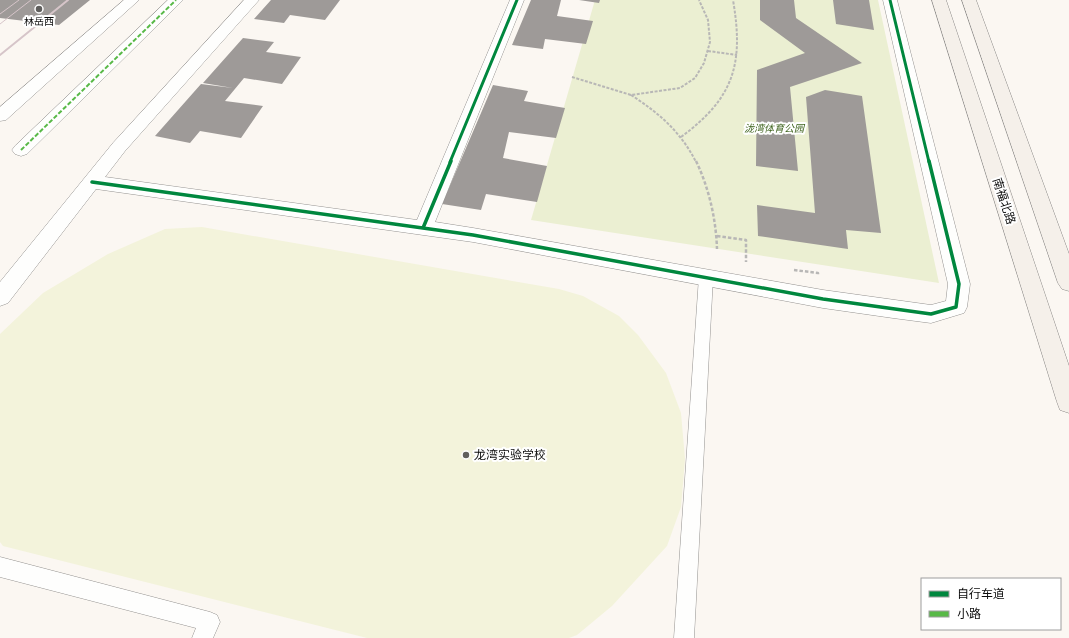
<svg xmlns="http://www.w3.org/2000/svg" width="1069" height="638" font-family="'Zilla Slab','Noto Sans SC',serif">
  <rect width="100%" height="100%" fill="#fbf7f2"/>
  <path fill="#ebefd2" d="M595,0H878L939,283L531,220Z"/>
  <path fill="#f3f3db" d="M202,227L559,289L583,296L619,316L638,335L666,373L681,413L685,459L681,507L667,546L612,606L577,635L569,638H367L3,546L0,542V334L43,293L108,254L165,229Z"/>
  <path fill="#9e9a98" d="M0,0H90L59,25L0,18Z
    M271,0H340L325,20L290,15L284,23L254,19Z
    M531,0H561L557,16L593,21L586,44L545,39L543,49L512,45Z
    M579,0H600L599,3Z
    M760,0H794L796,18L862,63L790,87L798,171L756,166L757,70L805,53L760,20Z
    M833,0H869L874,30L836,24Z
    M243,38L274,42L266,52L301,57L282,84L244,78L225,101L263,106L241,138L200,131L190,143L155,136L201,84L233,88L203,83Z
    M493,85L528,91L524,101L565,108L556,138L509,132L503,158L547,166L537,202L486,194L481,210L442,204Z
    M825,90L862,96L881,233L846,230L848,249L758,236L757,205L815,213L806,97Z"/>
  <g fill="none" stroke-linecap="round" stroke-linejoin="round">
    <defs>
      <path id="lane" d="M706,271L711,273L713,277L694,638H674L699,277L701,273Z
        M0,557L210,612L217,615L220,622L213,638H192L196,628L0,577Z"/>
      <path id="street" d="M124,0H139L6,120L0,121V107Z
        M168,0H183L27,154L21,156L15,154L12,150L15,146Z
        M244,0H259L125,151L105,177L417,220L510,0H524L435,222L473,228L823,290L931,305L946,301L948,284L883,0H897L970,284L967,307L964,313L931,323L893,318L823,308L473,242L96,189L8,303L0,306V282L113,143Z"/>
      <path id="secondary" d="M932,0H946L1069,366V413L1060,410L1057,402Z
        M962,0H976L1069,254V291L1062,289L1058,283Z"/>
    </defs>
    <use href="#lane" stroke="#949290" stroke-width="1"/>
    <use href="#street" stroke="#949290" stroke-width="1"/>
    <use href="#secondary" stroke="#8b8987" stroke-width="1"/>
    <path stroke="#b8b7b6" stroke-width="2" stroke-dasharray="3 1.5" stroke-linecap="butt" d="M708,51L737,55
      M572,77L631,95L680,88L695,78L704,63L710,42L708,20L699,0
      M631,95C659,113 681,132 696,162
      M681,137C734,98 744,64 733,0"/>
    <path stroke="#b8b7b6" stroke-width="2.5" stroke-dasharray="3.5 2" stroke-linecap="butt" d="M696,161C709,188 716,219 717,249
      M717,236L746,240V262
      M794,270L818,273V276"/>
    <use href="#lane" fill="#fefefd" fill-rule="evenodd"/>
    <use href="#street" fill="#fefefd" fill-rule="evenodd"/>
    <use href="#secondary" fill="#f5f0ea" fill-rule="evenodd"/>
    <path stroke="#d6c5c9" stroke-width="1" d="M0,14L19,0
      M0,24L31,0"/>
    <path stroke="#d6c5c9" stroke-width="2" d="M0,55L68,0"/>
    <path stroke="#58b947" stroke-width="2" stroke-dasharray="4.5 2" stroke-linecap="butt" d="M21,150L176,0"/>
    <defs>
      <path id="cycleway-far1" d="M890,0L929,162
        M450,162L517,0"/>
      <path id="cycleway" d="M92,182L473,235L823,299L931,314L956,307L959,284L929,161
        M423,228L451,161"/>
    </defs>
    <use href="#cycleway-far1" stroke="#fff" stroke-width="5"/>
    <use href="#cycleway" stroke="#fff" stroke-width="6"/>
    <use href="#cycleway-far1" stroke="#00873e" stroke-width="3"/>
    <use href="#cycleway" stroke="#00873e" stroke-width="3.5"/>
  </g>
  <g fill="#605f5d" stroke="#fff" stroke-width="1.5">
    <circle cx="39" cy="9" r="4"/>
    <circle cx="466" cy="455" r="4"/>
  </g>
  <g text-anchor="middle" stroke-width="4" stroke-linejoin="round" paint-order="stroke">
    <g font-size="10" fill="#0d0d0d" stroke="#fff">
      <text x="39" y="25">林岳西</text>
    </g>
    <g font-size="10" font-style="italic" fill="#3f641e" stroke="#fff">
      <text x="774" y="132">泷湾体育公园</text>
    </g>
    <g font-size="12" fill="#0d0d0d" stroke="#fff">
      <text transform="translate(1004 201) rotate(72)" y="4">南福北路</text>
    </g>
    <g font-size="12" fill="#0d0d0d" stroke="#fff" text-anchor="start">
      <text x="474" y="459">龙湾实验学校</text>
    </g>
  </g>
  <rect x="921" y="578" width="140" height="52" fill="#ffffff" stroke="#9e9e9e"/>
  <rect x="929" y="591" width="20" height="6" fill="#00873e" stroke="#9e9e9e"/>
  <text x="957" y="598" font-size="12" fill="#0d0d0d">自行车道</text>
  <rect x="929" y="611" width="20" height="6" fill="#58b947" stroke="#9e9e9e"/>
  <text x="957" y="618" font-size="12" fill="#0d0d0d">小路</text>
</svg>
